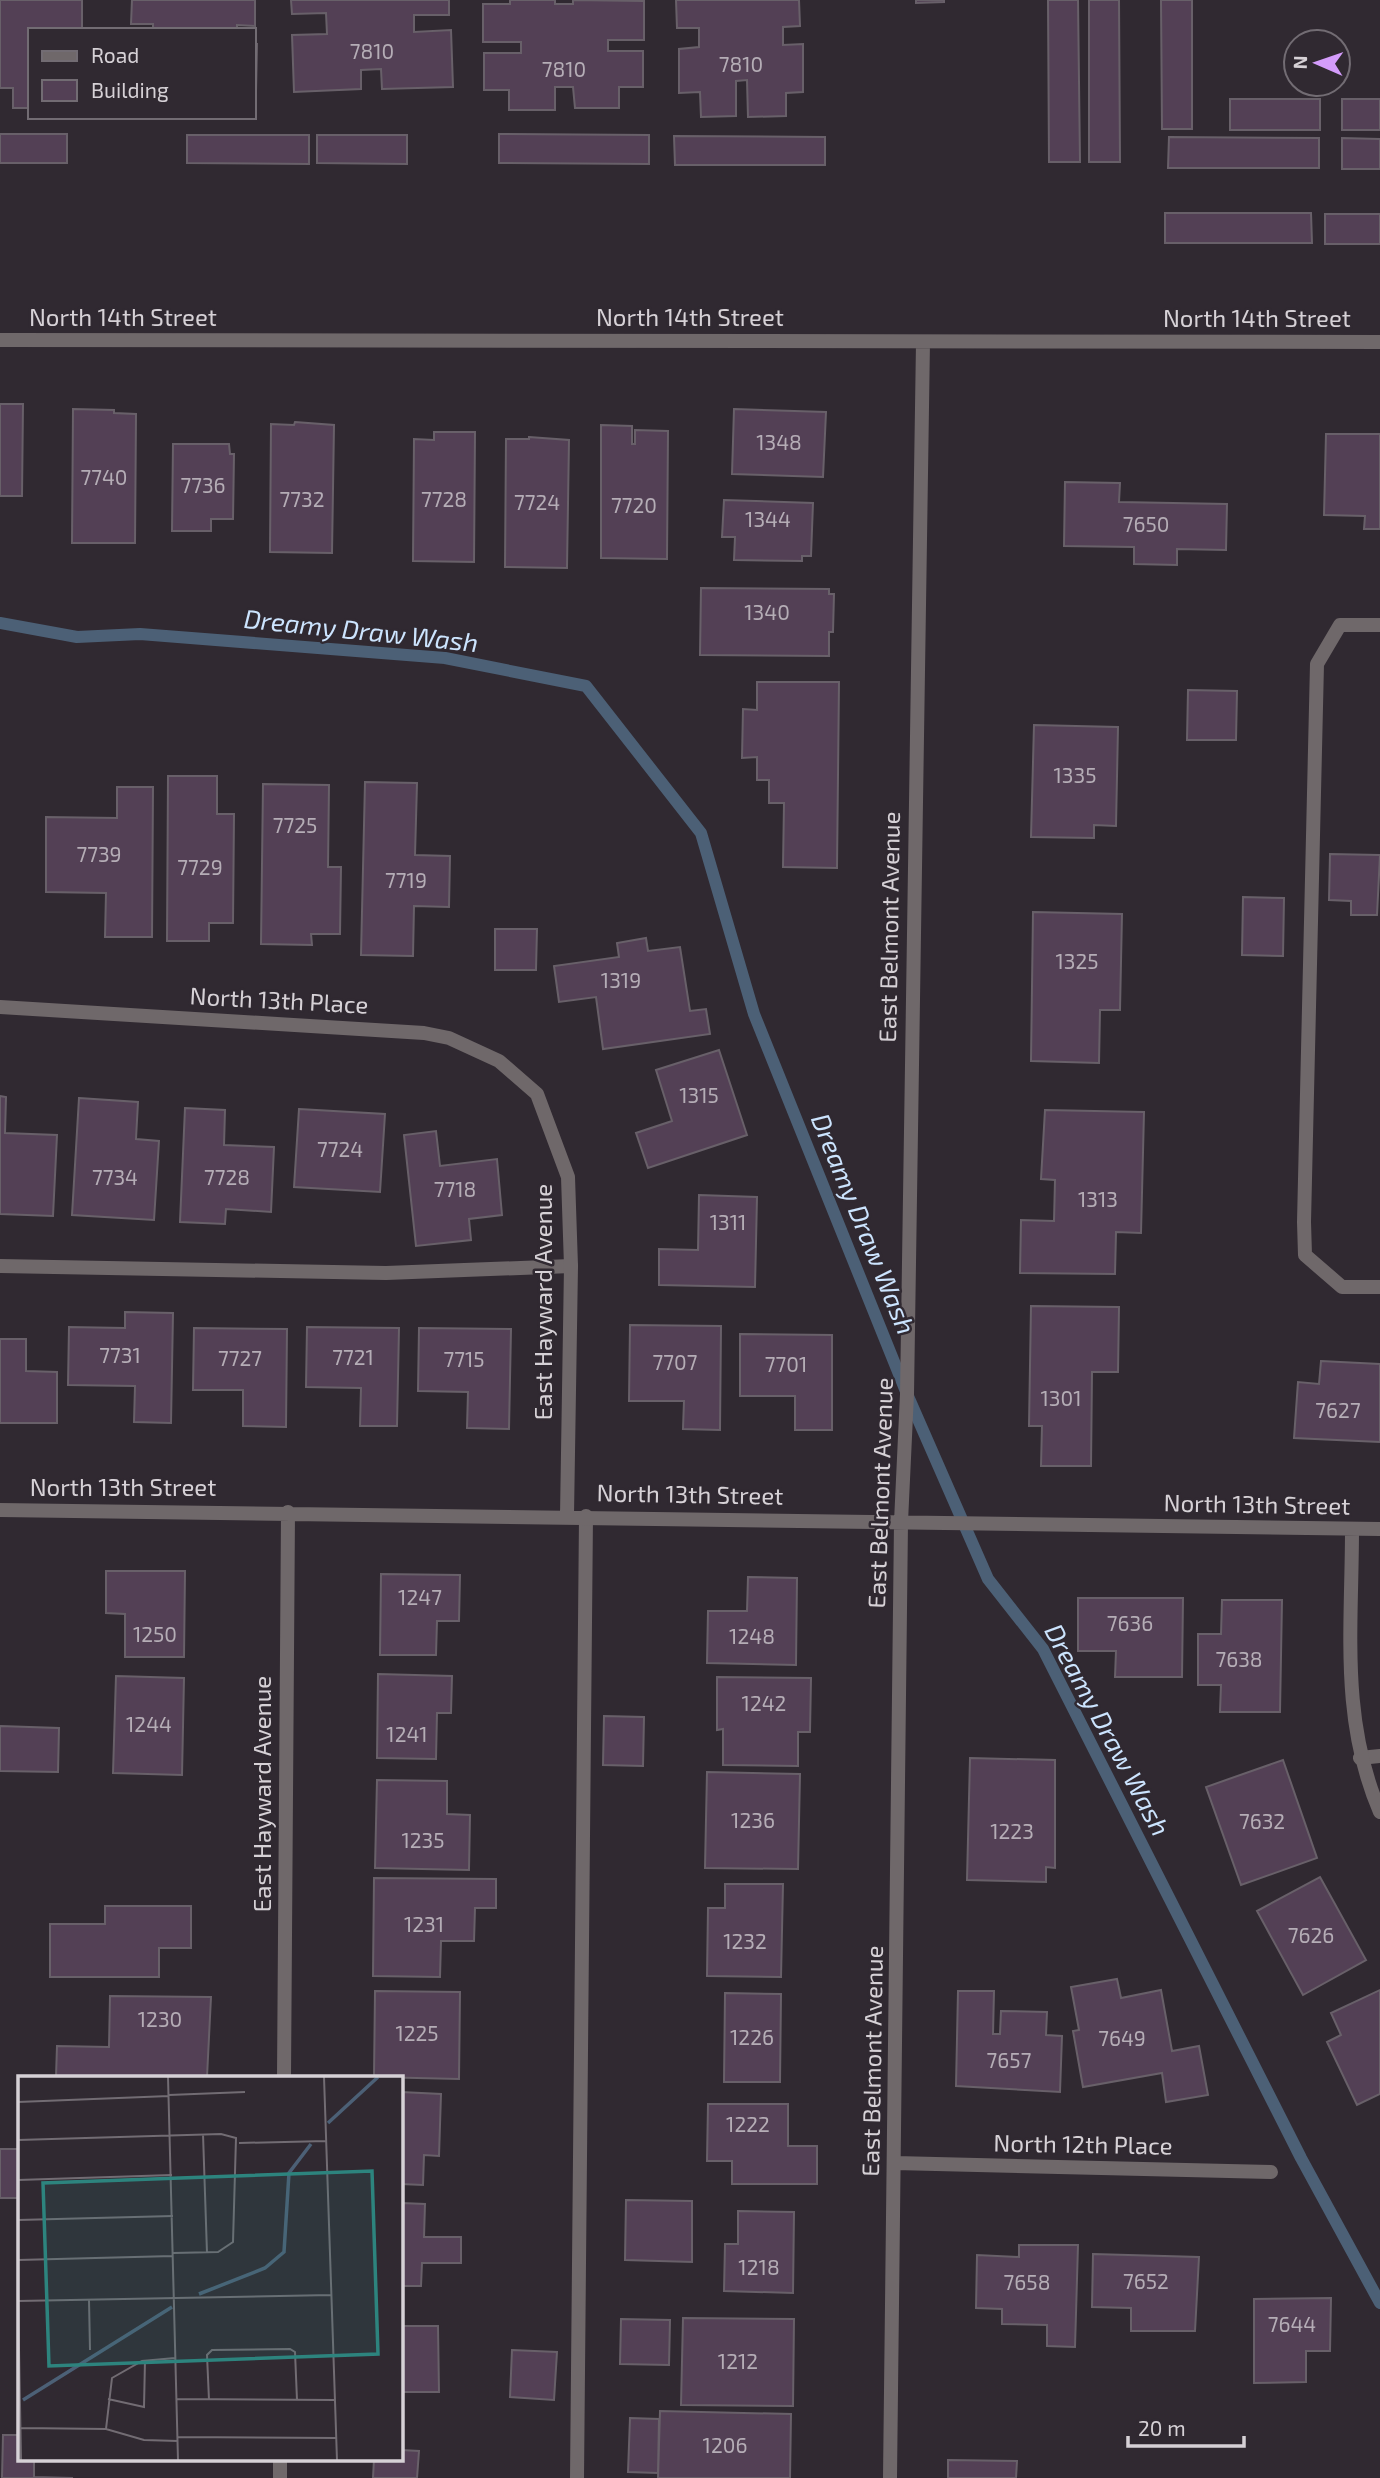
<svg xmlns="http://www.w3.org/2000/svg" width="1380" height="2478" font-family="'Exo 2',sans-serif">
  <rect width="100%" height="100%" fill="#302931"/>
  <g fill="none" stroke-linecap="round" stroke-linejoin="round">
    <path stroke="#4c6076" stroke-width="12" d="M0,623L77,637L140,634L445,658L586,686L701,833L754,1014L907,1394L988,1579L1043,1649L1301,2158L1380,2303"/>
  </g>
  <path fill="#534055" stroke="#686069" stroke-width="2" d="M0,0H82V30H30V108H13V88H0Z
    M132,0H255V26L237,25V30H153V24H131Z
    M291,0H449V15H414V32L451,30L453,87L382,89L381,69L361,70V89L294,92L292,35L327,34L326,13L292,14Z
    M510,0H555V4H573V0L644,1V40H608V51H643V87H619V108H575L573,87H555V110H509V90H484V53H521V42H483V4H510Z
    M676,0H799L800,26L783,27V45L803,44V92L786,93V116L748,117L747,80L736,81V116L701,117L700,92L679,93V49L699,47V28H677Z
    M916,0H944V2L916,3Z
    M1048,0H1078L1080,162H1049Z
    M1089,0H1119L1120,162H1089Z
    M1161,0H1192V129H1162Z
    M254,44H257L256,92H254Z
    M1230,99H1320V130H1230Z
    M1342,99H1380V130H1342Z
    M0,134H67V163H0Z
    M499,134L649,135V164L499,163Z
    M187,135H309V164L187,163Z
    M317,135H407V164L317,163Z
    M674,136L825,137V165H675Z
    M1169,137L1319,138V168H1168Z
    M1342,138L1380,139V169H1342Z
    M1165,213H1311L1312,243H1165Z
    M1325,214H1380V244H1325Z
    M0,404H23L22,496H0Z
    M73,409L114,410V413L136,414L135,543H72Z
    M734,409L826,412L823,477L732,474Z
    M295,422L334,425L332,553L270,552L271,424L294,425Z
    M601,425L632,426V444H635V430L668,431L667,559L601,558Z
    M434,432H475L474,562L413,561L414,439L434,440Z
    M1326,434H1380V529H1364L1365,516L1324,515Z
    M529,437L569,440L567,568L505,567L506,439H529Z
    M173,444H229L230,454H234L233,519H211V531H172Z
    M1065,482L1120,483L1119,502L1227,504L1226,550L1177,549V565L1134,564V547L1064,546Z
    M724,500L813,503L811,556H802V561L734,560L735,537H722Z
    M701,588L829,589V594H834L833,632H829V656L700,655Z
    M757,682H839L837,868L783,867L784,803H769V780H757V757L742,758L743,709L757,710Z
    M1188,690L1237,691L1236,740H1187Z
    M1034,725L1118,727L1116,826L1094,825V838L1031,837Z
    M168,776H217V814H234L233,923H209V941H167Z
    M365,782L417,783L415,855L450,856L449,907L414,906L413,956L361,955Z
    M263,784L329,785L328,867H341L340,934H311L312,945L261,944Z
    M117,787H153L152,937H105L106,893L46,892V817L117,818Z
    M1330,854L1380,855L1377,915H1351V901L1329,900Z
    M1243,897L1284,898L1283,956L1242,955Z
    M1033,912L1122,914L1120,1010H1100L1099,1063L1031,1061Z
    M495,929H537L536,970H495Z
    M646,938L648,951L680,947L690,1011L706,1009L710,1034L603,1049L596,997L559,1002L554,966L619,957L617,943Z
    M719,1050L747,1135L648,1168L636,1133L672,1121L656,1070Z
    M0,1096L6,1097L5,1133L57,1135L53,1216L0,1214Z
    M79,1098L138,1102L136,1139L159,1141L154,1220L72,1215Z
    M185,1108L225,1110L224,1145L274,1147L271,1212L226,1209L225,1224L180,1222Z
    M299,1109L385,1114L380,1192L294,1187Z
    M1045,1110L1144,1112L1141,1233L1116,1232L1115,1274L1020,1273L1021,1220L1054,1221L1055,1180L1041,1179Z
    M436,1131L440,1166L497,1159L502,1215L469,1219L471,1240L416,1246L404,1135Z
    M699,1195L757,1197L755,1287L659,1285V1249L698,1250Z
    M1031,1306L1119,1307L1118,1372H1092L1091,1466H1041L1042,1426H1029Z
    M125,1312L173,1313L171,1423L134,1422L135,1386L68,1385L69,1327L125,1328Z
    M630,1325L721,1326L720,1430L683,1429L684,1401H629Z
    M307,1327L399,1328L397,1426H360L361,1388L306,1387Z
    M194,1328L287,1329L286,1427L243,1426V1390H193Z
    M419,1328L511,1329L509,1429L467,1428L468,1392L418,1391Z
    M740,1334L832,1335V1430H795V1396H740Z
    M0,1339H26V1371L57,1372V1423H0Z
    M1321,1361L1380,1364V1442L1294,1438L1298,1382L1319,1384Z
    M106,1571H185L184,1657H125V1614L106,1613Z
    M381,1574L460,1575L459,1621H437L436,1655H380Z
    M748,1577L797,1578L796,1665L707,1663L708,1611H747Z
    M1078,1598H1183L1182,1677H1115L1116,1651H1078Z
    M1222,1600H1282L1280,1712H1220L1221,1685H1198V1634H1221Z
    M378,1674L452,1676L451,1713H437L436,1759L377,1758Z
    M116,1676L184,1678L182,1775L113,1773Z
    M717,1677L811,1678L810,1732H798V1766L723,1765V1729L717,1730Z
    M604,1716L644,1717L643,1766L603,1765Z
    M0,1726L59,1728L58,1772L0,1771Z
    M970,1758L1055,1760V1868L1046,1867V1882L967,1880Z
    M1283,1760L1317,1858L1241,1885L1206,1787Z
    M707,1772L800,1774L798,1869L705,1868Z
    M377,1780L447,1781V1814L470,1815L469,1870L375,1868Z
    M1320,1877L1366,1960L1303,1995L1257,1911Z
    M374,1878L496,1879V1908H475L474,1941H441L440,1977L373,1976Z
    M725,1884H783L781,1977L707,1976L708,1908H725Z
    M105,1906H191V1948H159V1977H50V1924H105Z
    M1117,1979L1121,1998L1161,1990L1172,2051L1199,2046L1208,2095L1166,2102L1162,2073L1083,2087L1073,2031L1079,2030L1071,1987Z
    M1380,1990V2094L1357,2105L1327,2042L1341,2035L1331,2013Z
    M375,1991L460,1992L459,2079L374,2077Z
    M958,1991H994L993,2034H1000L1001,2011L1047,2012L1046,2035L1062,2036L1060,2092L956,2086Z
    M725,1993L781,1994L780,2082H724Z
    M110,1996L211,1997L207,2077H56L57,2046L109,2047Z
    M401,2092L441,2094L439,2156L424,2155L423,2185L401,2184Z
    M708,2104H788V2146H817V2184H732V2161H707Z
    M0,2149H19V2198H0Z
    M626,2200L692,2201V2262L625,2260Z
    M401,2203L425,2204L424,2237H461V2263H422L421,2286H401Z
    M738,2211L794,2212L793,2293L724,2291L725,2244H738Z
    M1019,2245H1078L1075,2347L1047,2346V2325L1002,2324V2309L976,2308L977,2255L1019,2257Z
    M1093,2254L1199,2257L1195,2331H1131V2308L1092,2307Z
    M1331,2298L1330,2351H1306V2382L1254,2383V2299Z
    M683,2318L794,2319L793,2406L681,2405Z
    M621,2319L670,2320L669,2365L620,2364Z
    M401,2326H438L439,2392H401Z
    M512,2350L557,2352L554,2400L510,2397Z
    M660,2411L791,2414L790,2478H658Z
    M630,2418L659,2419L658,2473L628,2472Z
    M3,2435H19V2459H34V2477L73,2478H2Z
    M401,2450L419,2451L417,2478H373L374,2459H401Z
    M948,2460L1017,2461L1016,2478H948Z"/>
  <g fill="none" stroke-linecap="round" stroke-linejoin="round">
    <path stroke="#6f686a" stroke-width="14" d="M1380,625H1340L1317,664L1304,1222L1305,1255L1342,1287H1380
      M0,1266L386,1273L571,1266
      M1360,1758L1380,1756
      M577,2478L586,1516"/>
    <path stroke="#6f686a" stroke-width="14" d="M0,340L1380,342
      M0,1007L424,1033L449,1038L499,1061L537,1094L568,1177L571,1266L567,1515
      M0,1510L1380,1529
      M1352,1529C1352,1628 1340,1719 1380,1812
      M284,2077L288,1512
      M895,2163L1271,2172
      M280,2478V2459
      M890,2478L901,1522L907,1394L923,342"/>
  </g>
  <g text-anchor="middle" stroke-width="5" stroke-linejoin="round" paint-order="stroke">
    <g font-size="21" fill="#b5adb6">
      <text x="372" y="59">7810</text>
      <text x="741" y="72">7810</text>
      <text x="564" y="77">7810</text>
      <text x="779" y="450">1348</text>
      <text x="104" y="485">7740</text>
      <text x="203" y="493">7736</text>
      <text x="302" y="507">7732</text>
      <text x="444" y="507">7728</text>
      <text x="537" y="510">7724</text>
      <text x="634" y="513">7720</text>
      <text x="768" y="527">1344</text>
      <text x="1146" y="532">7650</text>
      <text x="767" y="620">1340</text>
      <text x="1075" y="783">1335</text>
      <text x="295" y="833">7725</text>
      <text x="99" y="862">7739</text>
      <text x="200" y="875">7729</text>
      <text x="406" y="888">7719</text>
      <text x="1077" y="969">1325</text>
      <text x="621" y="988">1319</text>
      <text x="699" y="1103">1315</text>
      <text x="340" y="1157">7724</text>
      <text x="115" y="1185">7734</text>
      <text x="227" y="1185">7728</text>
      <text x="455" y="1197">7718</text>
      <text x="1098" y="1207">1313</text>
      <text x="728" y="1230">1311</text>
      <text x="120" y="1363">7731</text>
      <text x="353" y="1365">7721</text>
      <text x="240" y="1366">7727</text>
      <text x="464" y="1367">7715</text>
      <text x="675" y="1370">7707</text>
      <text x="786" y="1372">7701</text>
      <text x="1061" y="1406">1301</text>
      <text x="1338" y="1418">7627</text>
      <text x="420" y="1605">1247</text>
      <text x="1130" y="1631">7636</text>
      <text x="155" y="1642">1250</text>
      <text x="752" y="1644">1248</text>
      <text x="1239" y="1667">7638</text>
      <text x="764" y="1711">1242</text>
      <text x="149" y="1732">1244</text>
      <text x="407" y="1742">1241</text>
      <text x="753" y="1828">1236</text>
      <text x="1262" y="1829">7632</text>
      <text x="1012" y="1839">1223</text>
      <text x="423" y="1848">1235</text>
      <text x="424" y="1932">1231</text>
      <text x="1311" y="1943">7626</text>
      <text x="745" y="1949">1232</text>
      <text x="160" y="2027">1230</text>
      <text x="417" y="2041">1225</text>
      <text x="752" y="2045">1226</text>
      <text x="1122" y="2046">7649</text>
      <text x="1009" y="2068">7657</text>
      <text x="748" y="2132">1222</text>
      <text x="759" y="2275">1218</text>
      <text x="1146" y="2289">7652</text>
      <text x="1027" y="2290">7658</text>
      <text x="1292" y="2332">7644</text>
      <text x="738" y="2369">1212</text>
      <text x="725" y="2453">1206</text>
    </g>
    <g font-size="24" fill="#d6d1d6" stroke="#302931">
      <text x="123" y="326">North 14th Street</text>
      <text x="690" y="326">North 14th Street</text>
      <text x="1257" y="327">North 14th Street</text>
      <text transform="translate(890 927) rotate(-89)" y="8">East Belmont Avenue</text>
      <text transform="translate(279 1001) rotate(3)" y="8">North 13th Place</text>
      <text transform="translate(544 1302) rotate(-90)" y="8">East Hayward Avenue</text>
      <text x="123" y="1496">North 13th Street</text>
      <text transform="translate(881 1493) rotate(-88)" y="8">East Belmont Avenue</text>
      <text transform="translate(690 1495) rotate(1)" y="8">North 13th Street</text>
      <text transform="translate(1257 1505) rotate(1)" y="8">North 13th Street</text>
      <text transform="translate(263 1794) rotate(-90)" y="8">East Hayward Avenue</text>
      <text transform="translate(873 2061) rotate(-89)" y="8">East Belmont Avenue</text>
      <text transform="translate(1083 2145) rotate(1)" y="8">North 12th Place</text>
    </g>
    <g font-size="26" font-style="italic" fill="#cce4fe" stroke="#302931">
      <text transform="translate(361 631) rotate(6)" y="9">Dreamy Draw Wash</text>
      <text transform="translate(863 1224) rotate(68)" y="9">Dreamy Draw Wash</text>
      <text transform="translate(1107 1730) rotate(62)" y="9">Dreamy Draw Wash</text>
    </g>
  </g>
  <g transform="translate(18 2076)">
    <rect width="385" height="385" fill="#302931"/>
    <path fill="none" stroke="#4c6076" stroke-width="3.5" d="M310,47L360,1M181,218L247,192L266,176L271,97L293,68M5,324L154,231"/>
    <path fill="none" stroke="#726c73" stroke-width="2" d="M150,1L160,384M306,1L319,384M151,19L227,16M0,26L151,20M185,58L189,177M0,64L203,58L218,62L215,166L200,176L155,177M221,67L308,65M0,104L154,99M0,144L155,140M0,184L155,180M0,217L3,384M71,224L72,274M0,225L313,219M90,323L126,331L127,284M159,323L317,324M191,324L189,279L194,274L272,273L277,276L279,324M3,352L88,353L126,364L160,365M88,353L94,302L124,285L157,282M160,361L318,362"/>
    <path fill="#2d847e" fill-opacity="0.15" stroke="#2d847e" stroke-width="3.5" d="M354,95L360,278L31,290L25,107Z"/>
    <rect width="385" height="385" fill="none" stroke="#d6d1d6" stroke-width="3.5"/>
  </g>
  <rect x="28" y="28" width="228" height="91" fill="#302931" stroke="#726c73" stroke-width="2"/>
  <rect x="42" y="51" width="35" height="10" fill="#6f686a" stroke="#726c73" stroke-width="2"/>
  <text x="91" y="63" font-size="21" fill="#d6d1d6">Road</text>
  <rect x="42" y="80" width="35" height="21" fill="#534055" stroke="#726c73" stroke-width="2"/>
  <text x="91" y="98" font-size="21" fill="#d6d1d6">Building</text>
  <g transform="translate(1317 63) rotate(272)"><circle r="33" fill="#302931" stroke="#726c73" stroke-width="2"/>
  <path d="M0-5L12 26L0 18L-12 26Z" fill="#d49cfb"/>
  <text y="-10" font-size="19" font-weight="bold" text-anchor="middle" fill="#d6d1d6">N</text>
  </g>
  <path d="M1128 2436v10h116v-10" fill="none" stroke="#d6d1d6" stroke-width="3.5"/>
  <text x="1138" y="2436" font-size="21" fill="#d6d1d6" stroke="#302931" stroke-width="5" paint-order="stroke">20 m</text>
</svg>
